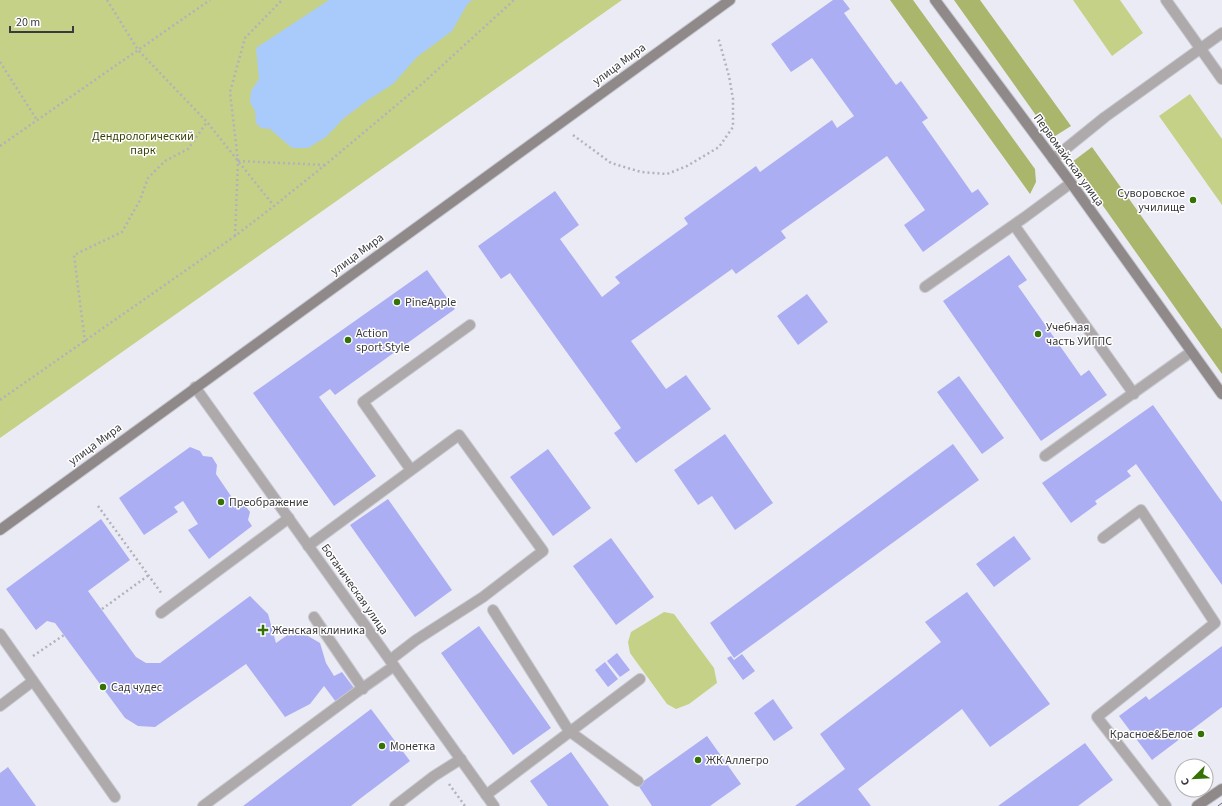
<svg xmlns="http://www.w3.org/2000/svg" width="1222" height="806" font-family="'Source Sans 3',sans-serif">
  <rect width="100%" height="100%" fill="#ebebf5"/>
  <path fill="#c5d187" d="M0,0H622L0,438Z
    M1073,0H1120L1143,33L1112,56Z
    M1190,94L1222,139V205L1159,116Z
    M664,612L674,614L714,668L717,683L689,704L676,709L667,704L630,653L628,642L631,632Z"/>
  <path fill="#aab66c" d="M890,0H913L1035,169L1036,182L1030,194Z
    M954,0H980L1071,126L1052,138Z
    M1092,147L1222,329V374L1072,162Z"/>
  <path fill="#a9cbfc" d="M329,0H473L468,3L452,31L417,57L393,84L368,100L344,118L326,137L308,148H292L270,129L261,128L256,123L255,111L250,102L251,91L259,79L256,48Z"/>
  <path fill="#acaef3" d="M833,0H843L850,9L844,13L896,85L901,81L928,118L922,122L972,193L978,189L989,204L923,252L904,225L925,210L887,156L781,231L786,238L736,274L732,269L631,341L666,389L686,375L711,409L636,463L614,433L621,428L510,273L501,279L478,246L555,191L579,225L560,239L602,297L620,283L615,277L688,224L684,218L756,166L760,172L832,120L837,128L854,116L812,58L791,72L771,44Z
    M1009,255L1027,280L1018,286L1081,376L1089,370L1107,395L1041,441L943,301Z
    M427,270L455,309L335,395L330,389L319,397L376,476L334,506L253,393Z
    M807,294L828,322L798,345L777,316Z
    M959,376L1004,438L982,454L937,392Z
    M1153,405L1222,502V585L1136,464L1127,471L1131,476L1095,501L1097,504L1071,523L1042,483Z
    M725,434L773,503L735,530L712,496L698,505L674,470Z
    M953,444L979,480L734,658L710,623Z
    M190,447L200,451L203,456L212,457L217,465L216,474L235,502L244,504L250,512L248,520L252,526L209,559L188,530L198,524L183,501L174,507L178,512L144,535L119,498Z
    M548,449L591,508L553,536L510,477Z
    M388,499L452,590L415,617L350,525Z
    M101,519L130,560L88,591L136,657L146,663H160L250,596L268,614L276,643L296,629L320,643L326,663L334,676L342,672L354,688L336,702L324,686L310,704L285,717L246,664L155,727L138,726L125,718L55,623L47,621L36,630L6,589Z
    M1014,536L1031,559L994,587L976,564Z
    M611,538L654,597L616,625L573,566Z
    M967,592L1050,704L990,747L962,709L858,789L871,806H795L845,769L820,734L941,642L925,622Z
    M479,626L551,728L513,755L441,653Z
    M1222,646V707L1152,760L1119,716L1146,696L1149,700Z
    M617,653L630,670L620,677L607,661Z
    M742,654L755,671L743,680L727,658L731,656L734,660Z
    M605,662L618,679L608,687L595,670Z
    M773,699L793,728L774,741L754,713Z
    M371,709L410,761L361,798L351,806H243Z
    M707,736L741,784L710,806H652L638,785Z
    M1085,743L1113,780L1078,806H998Z
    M571,752L607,803L609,806H548L530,781Z
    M8,767L36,806H0V773Z"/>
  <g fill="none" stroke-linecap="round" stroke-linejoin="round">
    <defs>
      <path id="lane" d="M1166,0L1222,79
        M1053,159L1105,117L1222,33
        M1014,225L1134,394
        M925,287L1025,217L1071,183
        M1045,456L1191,352
        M411,470L363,402L470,325
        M1103,538L1141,510L1215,623L1097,717L1166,806
        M308,546L459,435L543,551L483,597L416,640L390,660
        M493,610L569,731L638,781
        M161,613L289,518
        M314,617L363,689
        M0,634L115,797
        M0,706L33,681
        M486,795L640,679
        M203,806L357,692L394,666
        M395,806L434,776L461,759"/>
      <path id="street" d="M195,387L494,806"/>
      <path id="secondary" d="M935,0L1071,183L1222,394
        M0,530L730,0
        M1197,806L1222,789"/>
    </defs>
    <use href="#lane" stroke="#c8c8d0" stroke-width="12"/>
    <use href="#street" stroke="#c8c8d0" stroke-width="12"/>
    <use href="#secondary" stroke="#c8c8d0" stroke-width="12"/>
    <path stroke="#b2b2ba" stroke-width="2.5" stroke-dasharray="2 3" stroke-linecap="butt" d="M107,0L138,50L207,122L274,206L325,165L424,82L514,0
      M0,62L37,120
      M573,135L611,163L641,172L667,174L687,166L719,147L733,127V99L729,76L718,37
      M0,146L210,0
      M238,161L325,165
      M235,236L238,161L230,92L245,38L282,0
      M85,342L74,255L122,232L140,200L148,178L165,161L188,149L207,122
      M0,400L235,236L274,206
      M98,506L162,594
      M102,609L149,575
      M33,656L64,635
      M449,784L465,806"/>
    <use href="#lane" stroke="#aea9aa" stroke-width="10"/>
    <use href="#street" stroke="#aea9aa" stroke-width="10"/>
    <use href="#secondary" stroke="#908989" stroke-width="10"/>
    <path stroke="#68686e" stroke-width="1" d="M1218,806L1222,803"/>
  </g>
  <g fill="#357206" stroke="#fff" stroke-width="1.5">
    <circle cx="1193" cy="200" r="4"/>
    <circle cx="397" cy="302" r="4"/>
    <circle cx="1038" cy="334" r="4"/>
    <circle cx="348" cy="340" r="4"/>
    <circle cx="221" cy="502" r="4"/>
    <path d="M261 624h4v4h4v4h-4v4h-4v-4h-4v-4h4z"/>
    <circle cx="103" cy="687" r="4"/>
    <circle cx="1201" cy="734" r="4"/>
    <circle cx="382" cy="746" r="4"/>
    <circle cx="698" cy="760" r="4"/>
  </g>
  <g text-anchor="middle" stroke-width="3" stroke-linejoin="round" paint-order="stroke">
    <g font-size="12" fill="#3a3a3e" stroke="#fff">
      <text transform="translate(619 64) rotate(-36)" y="4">улица Мира</text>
      <text transform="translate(1069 160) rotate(54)" y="4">Первомайская улица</text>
      <text transform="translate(357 254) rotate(-36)" y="4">улица Мира</text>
      <text transform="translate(95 444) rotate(-36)" y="4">улица Мира</text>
      <text transform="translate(355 589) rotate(55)" y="4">Ботаническая улица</text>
    </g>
    <g font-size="12" fill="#3b4208" stroke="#fff">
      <text x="143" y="140">Дендрологический<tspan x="143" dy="14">парк</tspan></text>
    </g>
    <g font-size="12" fill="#3a3a3e" stroke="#fff" text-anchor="start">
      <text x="1185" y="197" text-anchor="end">Суворовское<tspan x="1185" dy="14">училище</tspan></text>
      <text x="405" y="306">PineApple</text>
      <text x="1046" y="331">Учебная<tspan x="1046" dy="14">часть УИГПС</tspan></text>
      <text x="356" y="337">Action<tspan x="356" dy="14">sport Style</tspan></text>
      <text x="229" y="506">Преображение</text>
      <text x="272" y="634">Женская клиника</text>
      <text x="111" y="691">Сад чудес</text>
      <text x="1193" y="738" text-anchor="end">Красное&amp;Белое</text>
      <text x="390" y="750">Монетка</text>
      <text x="706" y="764">ЖК Аллегро</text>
    </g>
  </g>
  <g transform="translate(1194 778) rotate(246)"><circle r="19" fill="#ffffff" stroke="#b0b0b2"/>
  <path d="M0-3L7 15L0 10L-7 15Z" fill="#357206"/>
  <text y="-6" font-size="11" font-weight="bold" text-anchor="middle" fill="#3a3a3e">С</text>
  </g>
  <path d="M10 26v6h63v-6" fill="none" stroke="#3a3a3e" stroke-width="2"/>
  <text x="16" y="26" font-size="12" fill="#3a3a3e" stroke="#ffffff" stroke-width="3" paint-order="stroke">20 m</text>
</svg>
